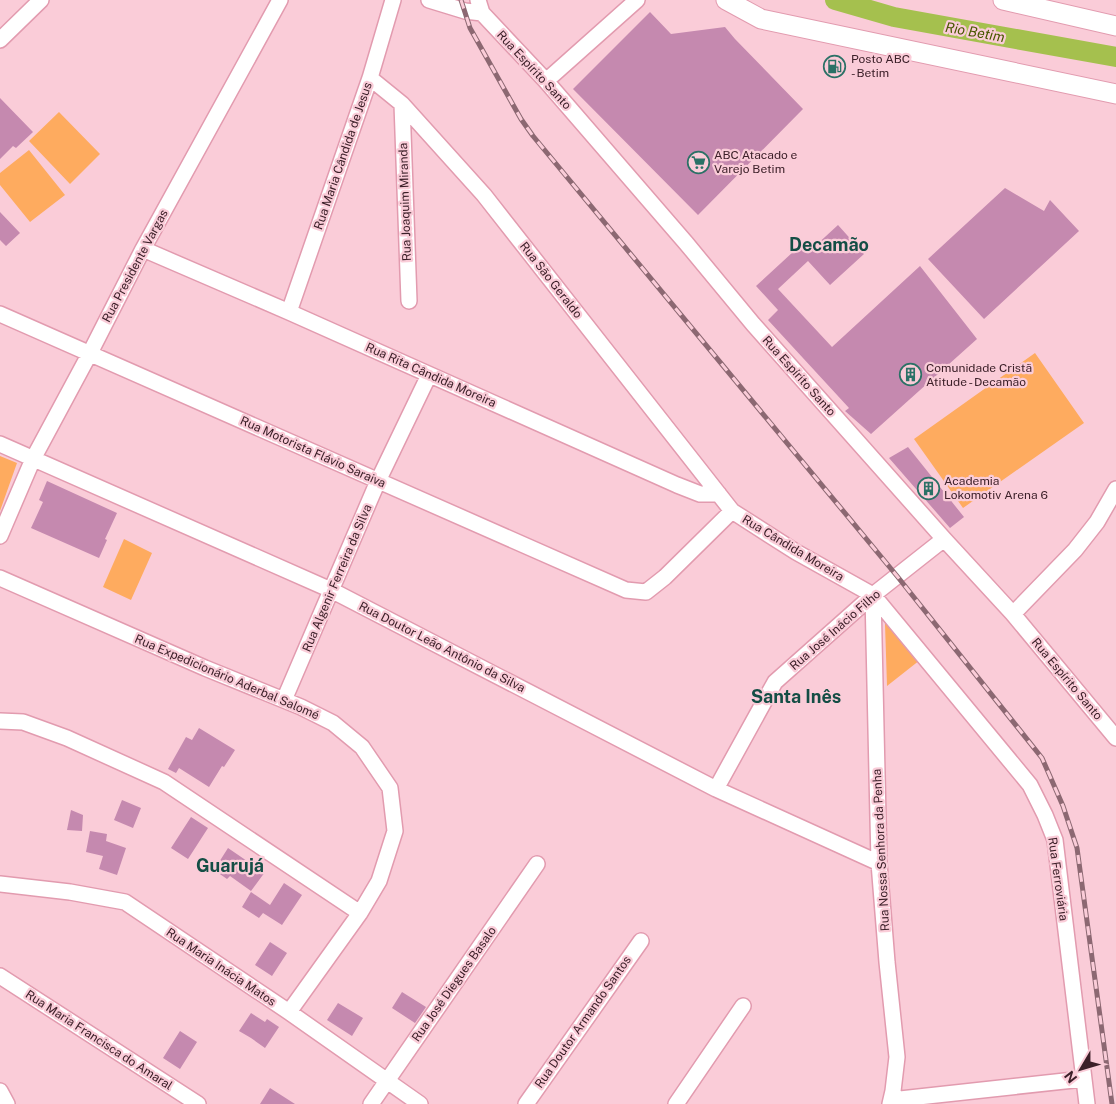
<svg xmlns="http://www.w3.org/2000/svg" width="1116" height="1104" font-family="'Public Sans',sans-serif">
  <rect width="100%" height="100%" fill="#faccd8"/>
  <path fill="#feab5f" d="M59,112L100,154L70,184L29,141Z
    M29,150L65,195L30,222L0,185V173Z
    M1035,353L1084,423L963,508L914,439Z
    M0,456L17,463L0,511Z
    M124,539L152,553L131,600L103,587Z
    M886,622L920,660L887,686L885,624Z"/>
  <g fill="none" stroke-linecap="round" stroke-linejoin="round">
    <path stroke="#a5c04e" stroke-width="20" d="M835,0L894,17L1116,57"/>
  </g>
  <path fill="#c589af" d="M650,12L671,34L725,27L735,39L803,109L698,215L573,89Z
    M0,98L33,132L16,148L13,146L0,159Z
    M1005,188L1044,211L1050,200L1079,231L984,319L928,259Z
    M0,212L20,233L6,246L0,240Z
    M838,225L864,254L830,285L808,261L778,289L832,347L920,266L977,339L871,434L845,411L849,408L768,320L778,310L756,286L806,240L813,248Z
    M908,447L964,517L950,528L889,458Z
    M47,481L117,513L105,539L107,540L99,558L31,528L43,502L39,500Z
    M199,728L235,750L224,767L222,766L209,787L179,768L176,773L168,769L186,737L192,740Z
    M122,800L141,808L133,828L114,820Z
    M71,810L83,815L82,831L67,830Z
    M191,817L208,828L188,859L171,848Z
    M90,831L107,834L106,841L126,848L117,875L99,869L103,856L86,852Z
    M228,848L247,861V860L265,872L251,891L230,876L227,879L214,870Z
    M284,883L302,895L282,925L263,913L259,918L242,907L251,892L270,905Z
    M270,942L287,953L272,976L255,965Z
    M402,992L426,1007L415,1023L392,1008Z
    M338,1003L363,1018L352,1036L327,1020Z
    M251,1013L265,1022L267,1019L279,1027L265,1048L251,1038L239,1031Z
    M180,1031L197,1042L180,1069L163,1058Z
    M270,1088L295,1104H260Z"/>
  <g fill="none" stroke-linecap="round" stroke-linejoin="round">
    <defs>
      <path id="minor" d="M429,0L465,11L482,13
        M478,0L482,13L546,81L686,243L753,324L944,539L1013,614L1116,738
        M0,40L41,0
        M370,78L402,104L484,195L732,511L796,552L873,595L1030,785L1045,815L1055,840L1087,1104
        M546,81L637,0
        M402,104L409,301
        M143,249L289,312L677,485L700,494H719
        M289,312L370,78L393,0
        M0,314L626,590L646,592L665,577L732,511
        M0,444L331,590L716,789L879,863
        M0,536L33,459L90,353L143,249L280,0
        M0,578L205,668L301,707L333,723L362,747L390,788L395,831L379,881L360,913L289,1012
        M873,595L879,863L887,962L897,1057L893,1091L890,1104
        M1013,614L1075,550L1097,522L1116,489
        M284,700L378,481L429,375
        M0,721L23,722L67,738L164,782L360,913
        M716,789L775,682L873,595L944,539
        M0,884L70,892L125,902L289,1012L420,1104
        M0,976L198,1104
        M0,1091L7,1104
        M891,1100L1083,1079
        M371,1104L537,864
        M526,1104L641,941
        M676,1104L743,1006"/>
      <path id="major" d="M726,0L761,19L1116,94
        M1003,0L1116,26"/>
    </defs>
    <use href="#minor" stroke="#e29baf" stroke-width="18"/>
    <use href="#major" stroke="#e29baf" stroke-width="21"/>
    <use href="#minor" stroke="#fff" stroke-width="15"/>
    <use href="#major" stroke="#fff" stroke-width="19"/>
    <defs>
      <path id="rail" d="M461,0L470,28L521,119L533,136L897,576L1042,758L1063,806L1077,848L1112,1104"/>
    </defs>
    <use href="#rail" stroke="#8c6872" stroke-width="5"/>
    <use href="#rail" stroke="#faccd8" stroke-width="3" stroke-dasharray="9" stroke-linecap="butt"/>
  </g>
  <defs>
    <symbol id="fuel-ring" viewBox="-11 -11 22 22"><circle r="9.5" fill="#faccd8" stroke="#2b7166" stroke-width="1.5"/><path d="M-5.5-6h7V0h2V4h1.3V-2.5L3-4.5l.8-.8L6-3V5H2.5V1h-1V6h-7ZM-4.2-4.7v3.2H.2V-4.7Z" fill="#2b7166"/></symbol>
    <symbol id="supermarket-ring" viewBox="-11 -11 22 22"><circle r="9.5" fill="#faccd8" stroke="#2b7166" stroke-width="1.5"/><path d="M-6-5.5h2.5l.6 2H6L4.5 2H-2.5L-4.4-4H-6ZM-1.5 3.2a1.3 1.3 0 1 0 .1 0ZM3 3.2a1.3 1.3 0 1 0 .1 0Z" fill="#2b7166"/></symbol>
    <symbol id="building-ring" viewBox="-11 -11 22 22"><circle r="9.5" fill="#faccd8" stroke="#2b7166" stroke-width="1.5"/><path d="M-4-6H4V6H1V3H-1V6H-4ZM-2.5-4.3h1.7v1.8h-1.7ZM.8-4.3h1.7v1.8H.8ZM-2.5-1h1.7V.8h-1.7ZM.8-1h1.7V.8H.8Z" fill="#2b7166"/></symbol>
  </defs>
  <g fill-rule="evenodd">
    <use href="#fuel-ring" x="822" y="54" width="25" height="25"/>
    <use href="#supermarket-ring" x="686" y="150" width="25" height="25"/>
    <use href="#building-ring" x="898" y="362" width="25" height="25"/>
    <use href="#building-ring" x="916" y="476" width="25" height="25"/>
  </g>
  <g text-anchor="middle" stroke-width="4.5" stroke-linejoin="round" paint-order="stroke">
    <g font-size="12" fill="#3c2029" stroke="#faccd8" text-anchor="start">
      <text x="851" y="63">Posto ABC<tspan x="851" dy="14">- Betim</tspan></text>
      <text x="714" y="159">ABC Atacado e<tspan x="714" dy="14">Varejo Betim</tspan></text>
      <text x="926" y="372">Comunidade Cristã<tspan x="926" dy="14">Atitude - Decamão</tspan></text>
      <text x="944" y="485">Academia<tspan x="944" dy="14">Lokomotiv Arena 6</tspan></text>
    </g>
    <g font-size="12" fill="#3c2029" stroke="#faccd8">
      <text transform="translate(534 70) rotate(47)" y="4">Rua Espírito Santo</text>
      <text transform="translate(343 156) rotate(-71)" y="4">Rua Maria Cândida de Jesus</text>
      <text transform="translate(405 202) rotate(-92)" y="4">Rua Joaquim Miranda</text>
      <text transform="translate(135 266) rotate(-62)" y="4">Rua Presidente Vargas</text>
      <text transform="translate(551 280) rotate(52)" y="4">Rua São Geraldo</text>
      <text transform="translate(431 375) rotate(24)" y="4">Rua Rita Cândida Moreira</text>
      <text transform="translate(799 376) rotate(48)" y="4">Rua Espírito Santo</text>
      <text transform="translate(313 452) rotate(24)" y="4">Rua Motorista Flávio Saraiva</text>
      <text transform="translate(793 548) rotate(31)" y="4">Rua Cândida Moreira</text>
      <text transform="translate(337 578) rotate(-67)" y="4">Rua Algenir Ferreira da Silva</text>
      <text transform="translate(835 630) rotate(-41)" y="4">Rua José Inácio Filho</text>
      <text transform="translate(442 647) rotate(27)" y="4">Rua Doutor Leão Antônio da Silva</text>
      <text transform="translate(227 677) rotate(23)" y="4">Rua Expedicionário Aderbal Salomé</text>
      <text transform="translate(1067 679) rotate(50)" y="4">Rua Espírito Santo</text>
      <text transform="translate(881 850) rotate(-93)" y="4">Rua Nossa Senhora da Penha</text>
      <text transform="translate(1058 879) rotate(82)" y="4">Rua Ferroviária</text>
      <text transform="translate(221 967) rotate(34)" y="4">Rua Maria Inácia Matos</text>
      <text transform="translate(454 984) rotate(-55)" y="4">Rua José Diegues Basalo</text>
      <text transform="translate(583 1022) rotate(-55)" y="4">Rua Doutor Armando Santos</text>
      <text transform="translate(99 1040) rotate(33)" y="4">Rua Maria Francisca do Amaral</text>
    </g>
    <g font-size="14" font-style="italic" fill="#485800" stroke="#faccd8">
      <text transform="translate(975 32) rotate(10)" y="5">Rio Betim</text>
    </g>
    <g font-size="18" font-weight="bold" fill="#144e45" stroke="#faccd8">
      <text x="829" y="251">Decamão</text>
      <text x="796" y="703">Santa Inês</text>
      <text x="230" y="872">Guarujá</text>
    </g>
  </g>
  <g transform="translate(1081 1069) rotate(232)" stroke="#faccd8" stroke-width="4" paint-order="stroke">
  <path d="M0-4L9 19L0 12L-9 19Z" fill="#3c2029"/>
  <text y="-8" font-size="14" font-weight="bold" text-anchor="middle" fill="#3c2029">N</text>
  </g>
</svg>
